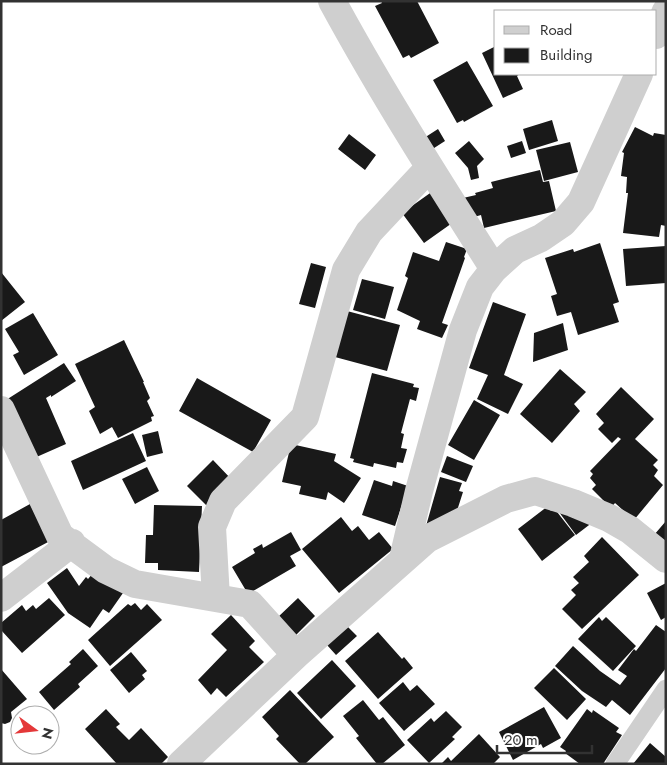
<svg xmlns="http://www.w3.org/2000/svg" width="667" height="765" font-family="Jost,sans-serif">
  <rect width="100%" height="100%" fill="#fff"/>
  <path fill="#191919" d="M381,1H417L439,43L411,58L409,55L403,58L375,6L382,3Z
    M496,46V74H520L517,76L523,89L503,98L482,53Z
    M467,61L493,106L464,122L463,120L457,123L433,80Z
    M552,120L558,141L529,150L523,129Z
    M635,127L653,136L654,133L666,135V226L661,225L659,237L623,233L628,193H626L627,177L621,176L624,153L622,152Z
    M438,129L445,141L431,150L424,138Z
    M349,134L376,155L365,170L338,149Z
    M469,141L484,159L477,166L479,178L471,180L468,168L455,153Z
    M522,141L526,153L511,158L507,146Z
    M570,142L578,172L544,181L536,150Z
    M540,170L543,182L549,181L556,211L484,228L481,215L474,217L463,198L476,195L475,193L493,188L491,182Z
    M433,191L455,221L424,243L402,213Z
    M446,242L467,249L464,257L465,258L442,323L448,325L442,338L417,329L420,321L397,310L408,278L405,276L413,252L439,261Z
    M600,243L619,302L613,304L619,322L578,335L571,312L557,316L551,296L557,294L545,258L573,249L574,252Z
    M666,246V283L626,286L623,249Z
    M311,263L326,267L315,308L299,304Z
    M1,272L25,302L1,321Z
    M362,279L394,287L385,319L353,310Z
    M493,302L526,314L504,375L523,384L508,414L477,399L488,375L469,368Z
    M347,311L400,325L387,371L335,357Z
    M33,313L58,355L24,375L13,355L19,352L5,329Z
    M563,323L568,350L533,362L534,333Z
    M124,340L144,382H143L150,398L147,401L154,416L151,417L152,421L118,438L112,427L100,434L89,411L95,407L75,364Z
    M64,363L76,381L51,397V395L46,398L66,444L32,459L6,400Z
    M560,369L586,392L574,404L580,411L552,443L520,414Z
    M372,373L414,384L413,387L419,388L416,401L410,399L401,433L404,434L401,448L407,449L403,463L397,462L396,468L374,463L373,467L353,462L354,459L350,458Z
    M197,378L271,420L253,452L179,411Z
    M621,387L654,419L635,439L658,460L653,465L658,470L654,476L663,485L634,520L615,503L611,508L592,489L596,485L590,478L593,474L590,471L621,439L618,437L612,443L598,429L604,423L596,414Z
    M474,400L500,415L474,460L448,445Z
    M158,431L163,453L147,457L142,435Z
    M133,433L146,461L83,490L71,461Z
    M291,444L336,454L334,461L361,478L344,503L328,492L326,500L299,494L301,486L282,482Z
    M447,456L473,466L466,482L441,472Z
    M213,460L233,481L207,506L187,486Z
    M147,467L159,491L135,504L122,479Z
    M440,477L462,483L459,491L463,492L455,517L426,526Z
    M374,480L392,486L393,481L408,486L395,526L362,515Z
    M30,504L50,541L1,567V520Z
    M154,505L202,506L199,572L158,570V563H145L146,535H153Z
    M548,506L551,511L554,508L575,535L542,561L518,529Z
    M556,508L593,522L576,535Z
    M341,517L352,531L358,526L369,540L379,532L393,549L339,593L302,549Z
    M666,521V545L654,535Z
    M291,532L301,550L290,556L296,566L248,594L232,567L255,553L253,549L262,544L263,548Z
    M602,537L639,575L582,629L562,609L576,595L571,590L579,583L573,577L589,562L584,556Z
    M67,568L79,586L86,577L88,579L94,572L123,593L109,613L103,609L90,628L68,613L47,583Z
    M666,583V617L661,620L647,593Z
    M49,598L65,615L22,653L1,630V623L22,605L26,611L33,605L36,609Z
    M298,598L315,616L295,636L277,618Z
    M135,603L141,610L147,604L162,620L110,666L88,640L128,604L131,606Z
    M231,615L255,641L249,647L264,662L226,697L217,688L211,695L198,680L227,650L211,634Z
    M599,617L602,621L606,617L636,646L613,671L578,639Z
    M656,625L666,632V668L630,715L612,700L606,707L582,691L555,666L573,646L600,671L620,685L627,676L618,670L634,649L636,651Z
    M347,626L357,636L336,655L327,645Z
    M378,632L402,659L404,657L413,668L378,699L345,661Z
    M83,649L98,666L78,684L80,687L54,710L39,692L71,664L69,662Z
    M131,652L147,671L142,675L145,679L129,693L110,670Z
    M332,660L356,686L321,719L297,693Z
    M554,668L586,699L567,720L534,688Z
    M1,669L27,699L11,712L12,718L10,722L5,724L1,723Z
    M403,682L410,691L417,685L435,704L404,731L379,703Z
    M290,690L334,737L305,764H300L276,739L279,736L262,717Z
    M363,700L379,720L383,717L405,745L382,764H377L356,738L359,736L343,716Z
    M544,707L561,738L543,748L541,744L513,760L499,732Z
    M106,709L120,724L116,727L129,740L141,728L168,757L161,764H117L85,729Z
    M587,709L592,713L593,710L619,728L616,732L622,735L603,764H580L565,753L566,751L560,747Z
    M446,711L462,727L452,737L455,739L429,763L407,740L431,718L434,722Z
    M479,734L500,757L493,764H441L448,757L451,761Z
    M650,743L666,757V764H633Z"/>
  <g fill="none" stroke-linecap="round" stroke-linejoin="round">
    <path stroke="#cfcfcf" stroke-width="19" d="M615,764L666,689"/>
    <path stroke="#cfcfcf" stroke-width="28" d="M332,1C382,93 438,181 494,269
      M656,35L666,11
      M1,410L60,536L106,570L135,584L250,604L296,655
      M403,559L419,491L463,330L480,287L494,269L515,250L541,238L563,223L581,202L639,74
      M1,598L72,543
      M216,598L212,527L223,501L305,417L346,270L369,232L429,168
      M181,764L296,655L427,539L506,499L535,491L573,503L609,518L630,530L666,559"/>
  </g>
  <rect width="667" height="765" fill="none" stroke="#323232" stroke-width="5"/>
  <rect x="494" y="10" width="162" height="65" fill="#ffffff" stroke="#adadad"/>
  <rect x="504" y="26" width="25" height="8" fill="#cfcfcf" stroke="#adadad"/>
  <text x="540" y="35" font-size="15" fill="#323232">Road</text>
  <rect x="504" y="48" width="25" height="15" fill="#191919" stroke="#adadad"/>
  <text x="540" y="60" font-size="15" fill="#323232">Building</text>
  <g transform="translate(35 730) rotate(105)"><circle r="24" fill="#ffffff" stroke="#adadad"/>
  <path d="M0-4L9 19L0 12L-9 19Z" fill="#e43839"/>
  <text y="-8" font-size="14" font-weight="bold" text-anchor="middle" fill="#323232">N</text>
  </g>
  <path d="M497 745v8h95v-8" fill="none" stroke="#323232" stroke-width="2.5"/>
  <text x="504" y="745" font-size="15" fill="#323232" stroke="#ffffff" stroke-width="4" paint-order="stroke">20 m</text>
</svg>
